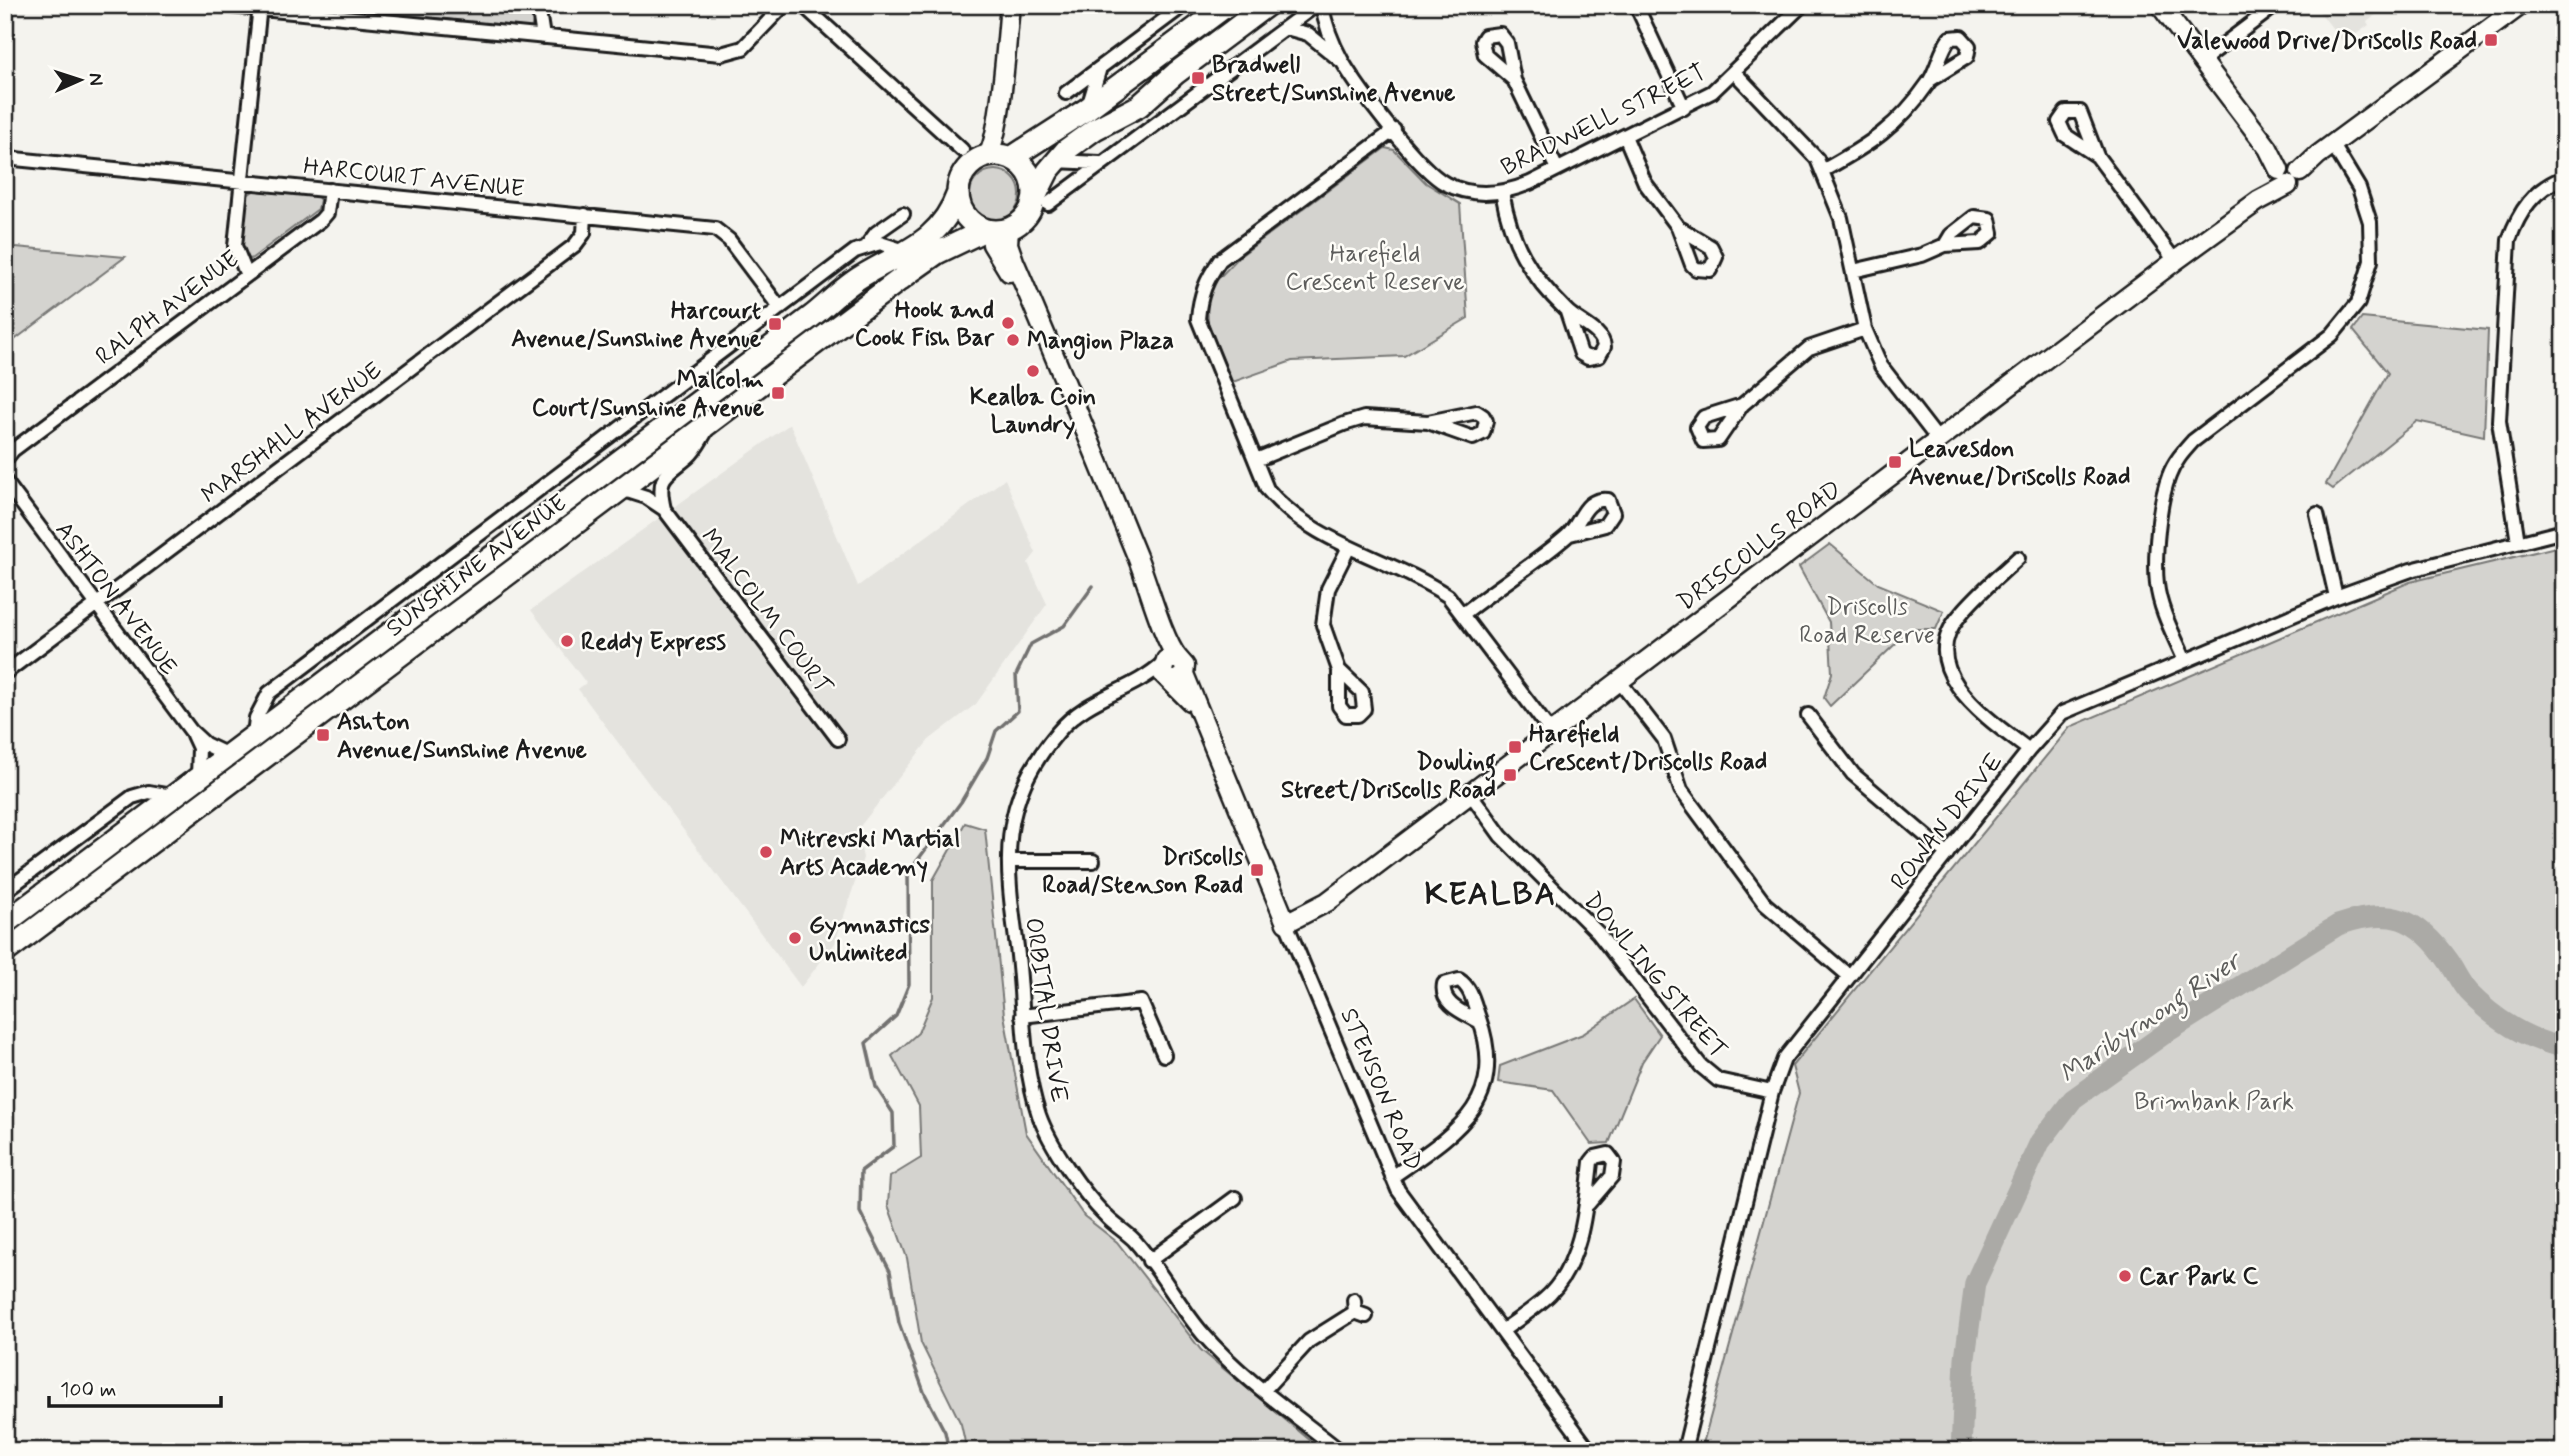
<svg xmlns="http://www.w3.org/2000/svg" width="2569" height="1456" font-family="Mynerve,sans-serif">
  <rect width="100%" height="100%" fill="#f4f3ee"/>
  <filter id="ink" filterUnits="userSpaceOnUse"><feTurbulence type="fractalNoise" baseFrequency=".0143" numOctaves="2"/><feDisplacementMap in="SourceGraphic" scale="14" xChannelSelector="R" yChannelSelector="G"/><feConvolveMatrix kernelMatrix="1 2 1 2 8 2 1 2 1" color-interpolation-filters="sRGB"/></filter>
  <g filter="url(#ink)">
    <path fill="#e4e3de" d="M2314,5H2388L2367,22L2369,25L2344,43Z
      M790,424L858,586L1005,479L1036,553L1028,563L1047,604L976,704L929,740L857,830L863,858L835,943L801,987L578,689L586,683L531,610Z"/>
    <path fill="#d4d3cf" stroke="#787876" stroke-width="2" d="M310,5H523L535,17L531,28Z
      M1385,148L1394,150L1426,183L1460,204L1468,318L1404,356L1292,361L1230,383L1208,323L1207,302L1213,284L1240,256Z
      M970 195a25 25 0 1 1 50 0a25 25 0 1 1-50 0Z
      M258,188L316,195L320,200L318,209L251,259L244,257L241,248L246,196Z
      M5,246L125,257L5,347Z
      M2362,318L2488,330L2484,436L2417,421L2333,489L2326,484L2388,373L2353,330Z
      M1830,544L1878,584L1944,611L1936,629H1911L1830,706L1824,698L1832,673L1829,622L1799,567Z
      M2564,545V1451H1701L1799,1093L1792,1066L2070,727L2410,582Z
      M965,823L985,829L1004,1015L1026,1133L1084,1216L1117,1242L1201,1350L1323,1451H967L961,1424L921,1343L907,1258L888,1205L890,1177L921,1158L919,1106L892,1056L918,1033L933,997V880Z
      M1634,999L1660,1035L1642,1062L1609,1143L1591,1144L1553,1090L1498,1082L1500,1066L1583,1034Z"/>
    <g fill="none" stroke-linecap="round" stroke-linejoin="round">
      <path stroke="#72716f" stroke-width="3.5" d="M949,1451L945,1432L924,1392L899,1323L890,1271L860,1212L861,1171L894,1146L893,1113L876,1087L866,1043L896,1016L909,984L908,873L961,802L987,758L996,731L1018,711L1016,675L1031,644L1064,626L1093,586"/>
      <path stroke="#abaaa6" stroke-width="21" d="M1961,1451L1965,1358L1975,1283L2040,1142L2073,1099L2167,1032L2338,925C2389,907 2417,916 2448,961C2455,971 2460,983 2468,992C2494,1019 2528,1041 2564,1047"/>
      <defs>
        <path id="street" d="M220,5L721,54L743,48L784,5
          M538,5L543,37
          M803,5L962,150
          M1322,5C1325,25 1332,43 1342,61C1359,90 1419,170 1446,184C1474,198 1503,194 1530,183L1712,92L1802,5
          M1636,5L1684,108
          M1286,28L1308,34L1340,60
          M2203,60L2276,5
          M1735,73L1817,159L1841,218L1865,329L1881,366L1939,441
          M1514,80L1485,55L1482,41L1485,36L1500,34L1507,43L1514,80L1557,169
          M1066,93L1184,5
          M1088,107L1099,71
          M1394,130L1220,260C1206,280 1200,295 1198,319L1267,489C1314,545 1389,557 1448,596L1551,732
          M1625,136L1645,183L1678,227L1692,265L1696,269L1710,270L1716,257L1711,247L1678,227
          M2097,156L2065,135L2059,122L2066,112H2080L2097,156L2175,261
          M5,158L715,229L729,240L780,308
          M1055,161L1100,163
          M1822,171C1869,145 1898,127 1929,82C1938,68 1940,51 1950,38L1961,37L1969,46L1967,57L1930,80
          M1502,192C1511,243 1529,274 1566,310C1577,322 1603,330 1604,347L1599,356L1588,358L1581,354L1567,312
          M1048,204L1316,5
          M868,244L876,233L903,214
          M1853,271L1922,255L1945,245L1980,243L1992,233L1989,219L1974,217L1951,235L1945,245
          M246,273L235,246L260,5
          M1742,405L1704,417L1697,427L1703,441L1718,440L1742,405L1809,348L1865,329
          M5,460L13,450L321,220L327,213L330,190
          M1256,460L1344,424L1364,418L1428,422L1477,412L1483,416L1486,421L1483,433L1473,438L1428,422
          M5,481L191,731L205,744L228,755
          M621,489L646,497L664,509L838,739
          M664,509C656,475 666,476 688,457C695,451 700,441 705,433
          M2317,514L2336,597
          M2518,542L2499,421L2509,240C2519,212 2534,188 2564,178
          M2018,558C1999,576 1977,594 1960,615C1912,670 1991,721 2029,750
          M1463,614C1497,587 1535,564 1567,536C1582,523 1583,497 1608,500L1613,513L1605,525L1570,534
          M2185,661C2175,637 2160,611 2157,584C2154,557 2159,501 2169,476C2174,462 2183,452 2193,441L2332,335L2358,303L2371,261L2370,222L2359,188L2333,145
          M1163,663C1130,693 1088,696 1058,732C998,803 1005,860 1017,947C1024,1002 1021,1061 1039,1115C1050,1146 1082,1192 1106,1216C1114,1225 1125,1231 1134,1240C1160,1269 1178,1305 1203,1334C1242,1379 1294,1414 1340,1451
          M1339,670L1362,692L1364,709L1358,715H1346L1339,706V670L1323,625L1328,589L1349,547
          M5,673L575,245L584,233L585,215
          M1620,682L1664,739L1681,790L1765,904L1849,976
          M1808,715L1853,774L1947,854
          M193,735L199,748L198,776
          M254,735L256,718L269,693L855,251L880,243L908,252
          M1470,793L1501,836L1598,933L1701,1066L1718,1080L1772,1092
          M1009,861H1093
          M5,891L132,797L149,792L172,796
          M1286,923L1398,1190L1590,1451
          M1022,1016L1141,1002L1164,1055
          M1392,1177C1454,1134 1509,1103 1479,1018C1474,1005 1472,988 1459,980L1444,984C1440,1005 1465,1013 1480,1022
          M1149,1261L1235,1198
          M1354,1300L1355,1312L1366,1316
          M1502,1331C1518,1319 1536,1308 1550,1294C1583,1260 1586,1206 1591,1162L1595,1157L1608,1154L1614,1162L1612,1176L1588,1204
          M1264,1390L1309,1341L1355,1312
          M1684,1451L1772,1092L1784,1059L2029,750L2062,713L2336,597L2411,570L2564,531"/>
        <path id="secondary" d="M2160,5L2268,148L2279,170
          M987,156C1001,138 1007,34 1010,5
          M2300,172L2318,155L2521,5
          M1009,229L1008,244L1014,261C1057,360 1097,459 1138,559C1148,584 1163,640 1178,658
          M991,231L992,244L1009,272
          M1184,674L1286,923L1327,902L2175,261L2258,201L2288,185
          M1170,680H1177L1184,674L1185,666L1178,658L1166,660L1162,673L1190,701"/>
        <path id="primary" d="M958 193a38 38 0 1 1 76 0a38 38 0 1 1-76 0Z
          M1011,158L1087,109L1227,5
          M1033,201L1048,171L1066,150L1095,129L1139,106L1176,73L1267,5
          M5,923L811,317C828,304 843,287 862,276C903,251 940,243 958,193
          M5,952L910,272L937,253L985,230"/>
      </defs>
      <use href="#street" stroke="#1c1c1c" stroke-width="18"/>
      <use href="#secondary" stroke="#1c1c1c" stroke-width="23"/>
      <use href="#primary" stroke="#1c1c1c" stroke-width="26"/>
      <use href="#street" stroke="#fdfcf7" stroke-width="12"/>
      <use href="#secondary" stroke="#fdfcf7" stroke-width="18"/>
      <use href="#primary" stroke="#fdfcf7" stroke-width="21"/>
    </g>
  </g>
  <g fill="#d1495b" stroke="#fdfcf7" stroke-width="2.5">
    <rect x="2484" y="33" width="14" height="14" rx="3.5"/>
    <rect x="1191" y="71" width="14" height="14" rx="3.5"/>
    <circle cx="1008" cy="323" r="7"/>
    <rect x="768" y="317" width="14" height="14" rx="3.5"/>
    <circle cx="1013" cy="340" r="7"/>
    <circle cx="1033" cy="371" r="7"/>
    <rect x="771" y="386" width="14" height="14" rx="3.5"/>
    <rect x="1888" y="455" width="14" height="14" rx="3.5"/>
    <circle cx="567" cy="641" r="7"/>
    <rect x="316" y="728" width="14" height="14" rx="3.5"/>
    <rect x="1508" y="740" width="14" height="14" rx="3.5"/>
    <rect x="1503" y="768" width="14" height="14" rx="3.5"/>
    <circle cx="766" cy="852" r="7"/>
    <rect x="1250" y="863" width="14" height="14" rx="3.5"/>
    <circle cx="795" cy="938" r="7"/>
    <circle cx="2125" cy="1276" r="7"/>
  </g>
  <g text-anchor="middle" stroke-width="5" stroke-linejoin="round" paint-order="stroke">
    <g font-size="24" font-weight="bold" fill="#1c1c1c" stroke="#fdfcf7" text-anchor="start">
      <text x="2477" y="48" text-anchor="end">Valewood Drive/Driscolls Road</text>
      <text x="1212" y="72">Bradwell<tspan x="1212" dy="28">Street/Sunshine Avenue</tspan></text>
      <text x="994" y="317" text-anchor="end">Hook and<tspan x="994" dy="28">Cook Fish Bar</tspan></text>
      <text x="761" y="318" text-anchor="end">Harcourt<tspan x="761" dy="28">Avenue/Sunshine Avenue</tspan></text>
      <text x="1027" y="348">Mangion Plaza</text>
      <text x="764" y="387" text-anchor="end">Malcolm<tspan x="764" dy="28">Court/Sunshine Avenue</tspan></text>
      <text x="1033" y="404" text-anchor="middle">Kealba Coin<tspan x="1033" dy="28">Laundry</tspan></text>
      <text x="1909" y="456">Leavesdon<tspan x="1909" dy="28">Avenue/Driscolls Road</tspan></text>
      <text x="581" y="649">Reddy Express</text>
      <text x="337" y="729">Ashton<tspan x="337" dy="28">Avenue/Sunshine Avenue</tspan></text>
      <text x="1529" y="741">Harefield<tspan x="1529" dy="28">Crescent/Driscolls Road</tspan></text>
      <text x="1496" y="769" text-anchor="end">Dowling<tspan x="1496" dy="28">Street/Driscolls Road</tspan></text>
      <text x="780" y="846">Mitrevski Martial<tspan x="780" dy="28">Arts Academy</tspan></text>
      <text x="1243" y="864" text-anchor="end">Driscolls<tspan x="1243" dy="28">Road/Stenson Road</tspan></text>
      <text x="809" y="932">Gymnastics<tspan x="809" dy="28">Unlimited</tspan></text>
      <text x="2139" y="1284">Car Park C</text>
    </g>
    <g font-size="24" fill="#1c1c1c" stroke="#fdfcf7">
      <text transform="translate(1603 119) rotate(-26)" y="8">BRADWELL STREET</text>
      <text transform="translate(414 177) rotate(6)" y="8">HARCOURT AVENUE</text>
      <text transform="translate(167 307) rotate(-37)" y="8">RALPH AVENUE</text>
      <text transform="translate(291 432) rotate(-37)" y="8">MARSHALL AVENUE</text>
      <text transform="translate(1759 545) rotate(-37)" y="8">DRISCOLLS ROAD</text>
      <text transform="translate(476 565) rotate(-37)" y="8">SUNSHINE AVENUE</text>
      <text transform="translate(117 598) rotate(53)" y="8">ASHTON AVENUE</text>
      <text transform="translate(767 611) rotate(53)" y="8">MALCOLM COURT</text>
      <text transform="translate(1946 821) rotate(-52)" y="8">ROWAN DRIVE</text>
      <text transform="translate(1656 975) rotate(50)" y="8">DOWLING STREET</text>
      <text transform="translate(1047 1010) rotate(82)" y="8">ORBITAL DRIVE</text>
      <text transform="translate(1382 1089) rotate(67)" y="8">STENSON ROAD</text>
    </g>
    <g font-size="24" fill="#5c5c5b" stroke="#fdfcf7">
      <text x="1375" y="261">Harefield<tspan x="1375" dy="28">Crescent Reserve</tspan></text>
      <text x="1867" y="614">Driscolls<tspan x="1867" dy="28">Road Reserve</tspan></text>
      <text x="2214" y="1109">Brimbank Park</text>
    </g>
    <g font-size="26" font-style="italic" fill="#5c5c5a" stroke="#fdfcf7">
      <text transform="translate(2149 1017) rotate(-34)" y="9">Maribyrnong River</text>
    </g>
    <g font-size="32" font-weight="bold" letter-spacing="2" fill="#1c1c1c" stroke="#fdfcf7">
      <text x="1491" y="904">KEALBA</text>
    </g>
  </g>
  <rect width="2569" height="1456" fill="none" stroke="#fdfcf7" stroke-width="28"/>
  <rect x="14" y="14" width="2541" height="1428" fill="none" stroke="#1c1c1c" stroke-width="2.5" filter="url(#ink)"/>
  <g transform="translate(80 80) rotate(87)" stroke="#fdfcf7" stroke-width="5" paint-order="stroke">
  <path d="M0-5L12 26L0 18L-12 26Z" fill="#1c1c1c"/>
  <text y="-10" font-size="19" font-weight="bold" text-anchor="middle" fill="#1c1c1c">N</text>
  </g>
  <path d="M49 1396v10h172v-10" fill="none" stroke="#1c1c1c" stroke-width="3.5"/>
  <text x="60" y="1396" font-size="21" fill="#1c1c1c" stroke="#fdfcf7" stroke-width="5" paint-order="stroke">100 m</text>
</svg>
